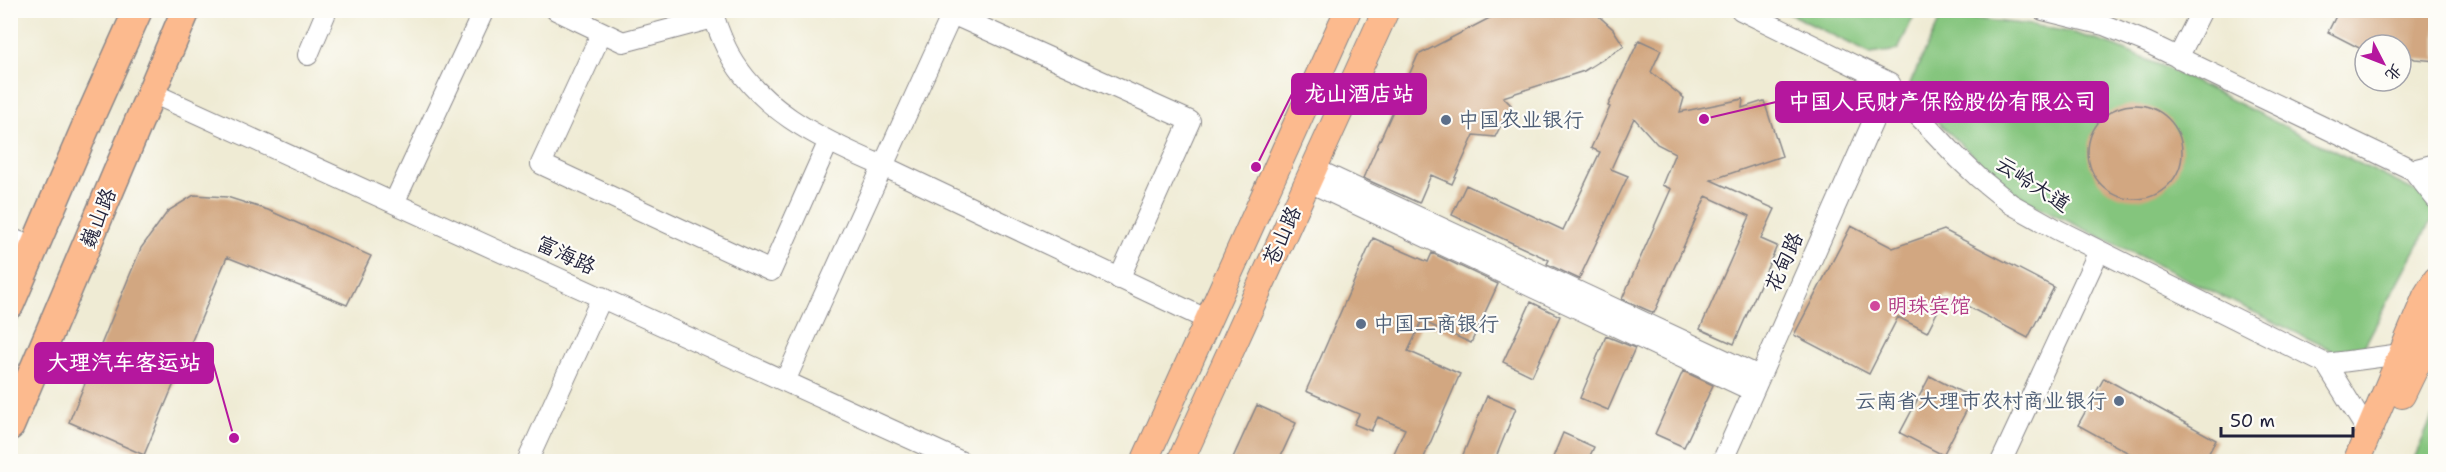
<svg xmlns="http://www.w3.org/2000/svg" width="2446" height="472" font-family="'Shantell Sans','LXGW WenKai TC',sans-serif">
  <rect width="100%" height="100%" fill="#fdfcf7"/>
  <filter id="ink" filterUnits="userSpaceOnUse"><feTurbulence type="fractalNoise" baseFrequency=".0167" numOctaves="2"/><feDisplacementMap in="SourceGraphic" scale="12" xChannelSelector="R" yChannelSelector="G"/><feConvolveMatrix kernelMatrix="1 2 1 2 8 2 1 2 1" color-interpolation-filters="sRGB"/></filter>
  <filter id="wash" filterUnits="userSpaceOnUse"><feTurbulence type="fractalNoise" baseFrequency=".008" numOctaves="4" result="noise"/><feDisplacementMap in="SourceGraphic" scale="24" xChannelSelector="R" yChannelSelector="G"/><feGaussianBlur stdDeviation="1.35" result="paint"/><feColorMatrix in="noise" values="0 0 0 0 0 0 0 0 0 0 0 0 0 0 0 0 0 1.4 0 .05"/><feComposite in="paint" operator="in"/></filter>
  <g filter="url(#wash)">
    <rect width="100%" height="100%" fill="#efebd4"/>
    <path fill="#84c57d" stroke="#53745c" stroke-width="1.5" d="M1914,11L1915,13L1898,50L1871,54L1784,11Z
      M1942,15L2032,25L2074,33L2115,46L2173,71L2435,201V213L2356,362L2029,202L2002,183L1906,92Z
      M2435,411V461H2413Z"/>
    <g id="blocks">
      <path fill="#d2a781" d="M1505,10H1592L1613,29L1624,46L1584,71L1503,97L1511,105L1495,137L1474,135L1452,184L1431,175L1419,203L1363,178L1418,55Z
        M2339,10H2436V61L2415,59L2401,53V45H2365V51L2328,32Z
        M1639,40L1661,50L1651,72L1684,98L1680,112L1743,99L1742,108L1764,101L1782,156L1711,180L1775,209L1761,239L1777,246L1734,344L1700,329L1750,216L1706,196L1654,313L1622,299L1671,189L1662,185L1675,153L1657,144L1634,118L1611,169L1628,176L1579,279L1547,264L1549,260L1452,215L1466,185L1563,230L1600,152L1591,148L1610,107L1608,106Z
        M2088 152a47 47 0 1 1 94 0a47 47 0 1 1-94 0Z
        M194,195L227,197L268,210L371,256L347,305L227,257L144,455L69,422L141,248L168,211Z
        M1851,226L1893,248L1944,230L2054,287L2028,338L1946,295L1927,332L1898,317L1869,374L1794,335Z
        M1373,238L1428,262L1432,253L1498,284L1471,343L1422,321L1408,351L1460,374L1422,462H1390L1405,429L1378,417L1371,431L1354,424L1359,414L1306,391Z
        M1531,302L1560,316L1532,376L1503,362Z
        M1606,336L1635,348L1608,410L1580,398Z
        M1683,371L1713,385L1684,447L1655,434Z
        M1930,376L1973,398L1943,455L1900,433Z
        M2104,378L2216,440L2204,462H2145L2078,425Z
        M1487,396L1516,408L1494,462H1460Z
        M1257,405L1296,423L1278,462H1231Z
        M1563,433L1594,447L1587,462H1551Z"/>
    </g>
  </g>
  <g filter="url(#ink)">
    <use href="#blocks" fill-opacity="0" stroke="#888688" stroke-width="1.5"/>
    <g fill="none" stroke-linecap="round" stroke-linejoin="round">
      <defs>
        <path id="minor" d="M556,10L623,42L713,18
          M713,10C714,21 719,31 723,41C751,107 821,140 883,166L1208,320
          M943,10L1190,121L1119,279
          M1741,10L1890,83L1892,88L1958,158L1979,178L2011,204L2056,229L2326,364
          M2043,10L2104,25L2146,42L2413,170L2436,199
          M602,32L541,164L771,271L828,143
          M308,55L327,10
          M2178,58L2202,10
          M150,92L962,462
          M1313,168L1759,376
          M2413,170L2436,164
          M1307,181L1753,391
          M394,203L484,10
          M10,238L34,248
          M2326,364L2368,432
          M2326,364L2401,354
          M785,381L954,10
          M527,462L602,297
          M1722,462L1890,83
          M2001,462L2099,251"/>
        <path id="major" d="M2402,395L2436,325
          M1144,462L1348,10
          M1180,462L1386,10
          M2356,462L2426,296L2436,280"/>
        <path id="highway" d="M10,304L90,117L138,10
          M10,426L186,10"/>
      </defs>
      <use href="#minor" stroke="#888688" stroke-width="22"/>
      <use href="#major" stroke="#888688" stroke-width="28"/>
      <use href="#highway" stroke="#888688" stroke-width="31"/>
      <use href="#minor" stroke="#fff" stroke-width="20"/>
      <use href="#major" stroke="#fcba8e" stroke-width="26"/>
      <use href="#highway" stroke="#fcba8e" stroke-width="28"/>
    </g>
  </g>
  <g fill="#5c6f8a" stroke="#fdfcf7" stroke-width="2">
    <circle cx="1446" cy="120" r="6"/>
    <circle cx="1361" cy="324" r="6"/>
    <circle cx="2119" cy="401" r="6"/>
  </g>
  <circle fill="#d1479c" stroke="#fdfcf7" stroke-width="2" cx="1875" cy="306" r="6"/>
  <g text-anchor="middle" stroke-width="4.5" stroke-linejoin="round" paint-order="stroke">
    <g font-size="21" fill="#4e5e75" stroke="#fdfcf7" text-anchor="start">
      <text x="1458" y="127">中国农业银行</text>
      <text x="1373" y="331">中国工商银行</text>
      <text x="2107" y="408" text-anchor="end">云南省大理市农村商业银行</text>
    </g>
    <g font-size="21" fill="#22223b" stroke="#fdfcf7">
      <text transform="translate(2033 184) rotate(33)" y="7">云岭大道</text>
      <text transform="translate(98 218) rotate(-68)" y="7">巍山路</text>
      <text transform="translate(1282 236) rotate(-66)" y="7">苍山路</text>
      <text transform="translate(566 255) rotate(25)" y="7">富海路</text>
      <text transform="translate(1784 262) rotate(-66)" y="7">花甸路</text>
    </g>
    <g font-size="21" fill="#b23c85" stroke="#fdfcf7" text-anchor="start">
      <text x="1887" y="313">明珠宾馆</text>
    </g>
  </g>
  <path fill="none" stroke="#b5179e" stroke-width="2" d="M1256 167L1292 94M1704 119L1776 102M234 438L213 363"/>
  <g fill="#b5179e" stroke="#fdfcf7" stroke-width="2">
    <circle cx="1256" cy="167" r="6"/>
    <circle cx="1704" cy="119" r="6"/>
    <circle cx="234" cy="438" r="6"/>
  </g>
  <g fill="#b5179e" stroke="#b5179e" stroke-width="2">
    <rect x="1292" y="74" width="134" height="40" rx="6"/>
    <rect x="1776" y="82" width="332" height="40" rx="6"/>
    <rect x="35" y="343" width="178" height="40" rx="6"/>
  </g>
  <g font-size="22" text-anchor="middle" font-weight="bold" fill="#fff">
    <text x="1359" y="101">龙山酒店站</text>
    <text x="1942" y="109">中国人民财产保险股份有限公司</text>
    <text x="124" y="370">大理汽车客运站</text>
  </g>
  <rect width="2446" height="472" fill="none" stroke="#fdfcf7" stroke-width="36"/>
  <g transform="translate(2383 63) rotate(132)"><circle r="28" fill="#fdfcf7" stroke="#a5a5ac" stroke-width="1.5"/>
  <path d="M0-4.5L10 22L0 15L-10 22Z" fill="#b5179e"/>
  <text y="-9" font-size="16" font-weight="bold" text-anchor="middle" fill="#22223b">北</text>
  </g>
  <path d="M2221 427v9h132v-9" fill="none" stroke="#22223b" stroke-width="3"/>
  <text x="2230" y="427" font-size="18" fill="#22223b" stroke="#fdfcf7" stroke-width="4.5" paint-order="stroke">50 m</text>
</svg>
